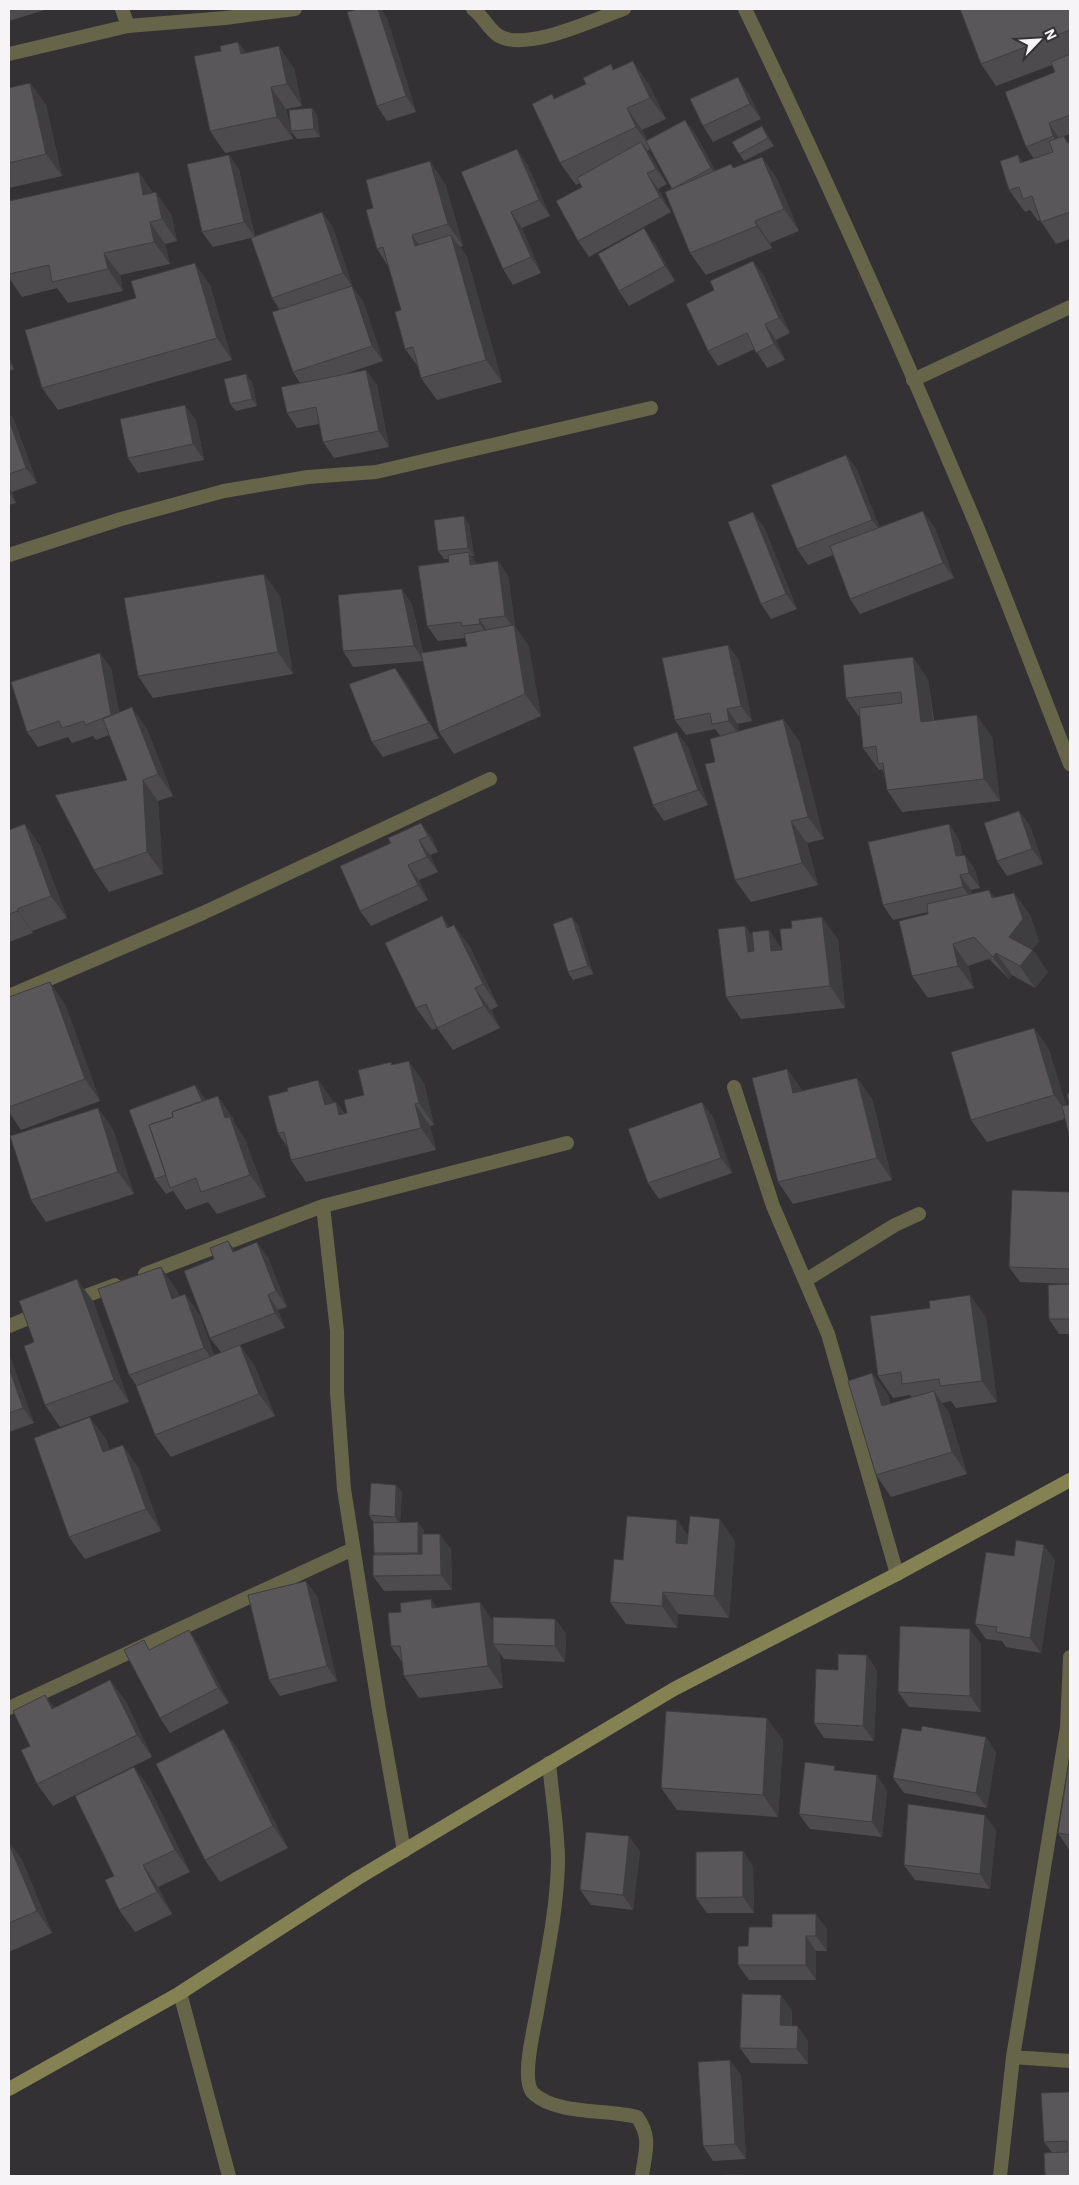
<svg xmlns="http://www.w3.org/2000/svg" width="1079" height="2185" font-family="'IBM Plex Sans',sans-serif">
  <rect width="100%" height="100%" fill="#333134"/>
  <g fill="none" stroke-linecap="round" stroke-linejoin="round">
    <path stroke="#676549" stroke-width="14" d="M122,9L128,26
      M473,9C483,16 489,30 499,36C527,52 595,19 624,9
      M745,9C826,177 902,349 975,522C1008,602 1038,683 1070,764
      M9,54L128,26L225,18L295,9
      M913,380L1070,307
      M9,555L121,519L224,491L308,477L376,472L651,408
      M9,996L203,913L490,779
      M734,1087L773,1206L828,1334L897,1574
      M323,1206L337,1331V1392L344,1489L379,1710L404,1851
      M145,1274L323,1206L567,1143
      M806,1280L895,1225L919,1214
      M72,1301L115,1285
      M9,1326L43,1312
      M9,1708L353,1549
      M549,1763C552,1796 558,1830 558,1862C557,1913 545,1963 537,2012C534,2029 520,2082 534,2094C558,2115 607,2109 637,2117C652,2137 645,2153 642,2176
      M180,1993L229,2176
      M1013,2057L1070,2061
      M1000,2176L1013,2057L1067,1727L1070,1657"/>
    <path stroke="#848153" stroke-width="14" d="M9,2089L180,1993L358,1878L674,1689L897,1574L1070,1480"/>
  </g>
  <path fill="#4d4b4d" d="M9,9H48L9,21Z
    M1070,9V134L1064,136L1069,143L1070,142V239L1056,244L1040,220L1038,221L1030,210L1025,212L1009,190L1023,162L1034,159L1026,147L1055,72L1052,65L996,86L981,64Z
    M387,18L416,112L387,121L377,106Z
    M238,42L246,53L294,68L302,106L286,109L293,139L225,153L210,131L221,51Z
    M611,64L614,70L648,83L666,119L642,130L647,140L685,120L696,135L715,171L731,164L734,168L762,157L777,179L799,231L770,243L772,248L706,275L690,253L672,189L651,149L647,151L667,184L658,189L671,212L589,257L578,241L582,187L580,183L576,185L560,163L552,94L555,98L586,84Z
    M30,83L46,105L62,176L9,188V88Z
    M748,93L761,119L713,142L703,126Z
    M312,108L317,115L320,137L297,139L291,131Z
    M762,126L767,134L774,146L744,161L739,154Z
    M229,155L239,170L255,236L322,212L333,228L353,288L363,301L383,361L345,374L366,370L377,385L389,447L334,458L323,442L319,424L297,428L287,413L300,383L293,372L280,310L272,298L251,238L213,247L202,232Z
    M527,164L550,216L522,228L541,273L513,285L503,269L461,172Z
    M445,183L463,246L460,247L467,257L502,382L437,400L421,378L419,368L405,349L401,310L388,266L377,249L373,208Z
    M153,193L171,214L177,241L165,244L170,264L120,275L123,291L68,303L57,288L22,297L9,278V201Z
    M655,244L675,281L629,306L619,291Z
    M753,261L764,276L790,333L776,340L785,360L767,368L755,349L718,366L708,351L714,290Z
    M210,285L232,360L58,410L42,388Z
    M9,356L14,369L9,371Z
    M246,374L252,382L257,406L236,411L230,404Z
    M9,413L14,420L37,483L12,492L16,503L9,505Z
    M196,420L204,460L138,473L128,458Z
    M846,455L857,470L879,528L934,526L954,578L860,614L850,599L833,555L808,565L797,549Z
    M469,524L474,556H471L477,564L498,561L508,576L515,626L529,647L541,716L454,754L439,732L423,661L353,667L343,651L412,604L423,653L467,646L465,638L438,641L427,626L449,562L448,559H444L438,551Z
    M764,527L797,609L771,619L761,604Z
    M280,596L293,674L153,698L138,676Z
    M739,660L752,721L738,724L739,731L783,719L799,741L824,839L807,843L818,885L751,902L735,880L715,762L720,736L715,729L686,735L675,720Z
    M111,668L119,712L147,729L173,796L158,801L163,874L109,892L94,870L127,780L109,735L96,740L93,736L72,743L68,737L38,747L27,732Z
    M395,668L406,683L439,738L383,757L372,742Z
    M928,679L934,720L992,737L1000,801L902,812L887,790L884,773L882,769L879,770L863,748L860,718L846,698Z
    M688,747L708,805L664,821L653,805Z
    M1019,811L1030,826L1043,864L1007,876L997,861Z
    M421,823L432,838L438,852L430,855L438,872L419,880L428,900L371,926L360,911L391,843Z
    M25,824L40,846L67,918L32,931L33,933L9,942V830Z
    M949,824L959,840L963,855H965L975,870L980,888L971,890L972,894L995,898L1014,893L1030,915L1039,941L1032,950L1048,972L1035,988L1012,975L1009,979L989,959L968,966L974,988L928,998L912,976L928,912L893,920L883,905Z
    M442,916L449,927L454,925L470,947L498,1006L491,1010L500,1028L453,1050L437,1028L432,1030L416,1008Z
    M578,925L593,974L573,980L568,972Z
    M745,926L753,937L769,930L782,950L838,939L845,1008L741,1019L726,997Z
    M9,997L65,1004L100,1101L21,1130L9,1112Z
    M1034,1028L1049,1050L1066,1105H1069L1070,1093V1139L1065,1119L987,1142L971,1120Z
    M391,1062L393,1065L424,1083L434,1125L430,1126L436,1150L306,1182L291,1160L288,1148L278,1133L288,1091L318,1080L334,1103L336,1102L344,1113H347L364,1095Z
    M787,1069L803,1091L857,1078L872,1099L892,1180L793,1204L778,1182Z
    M195,1085L206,1100L233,1118L235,1124L245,1139L266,1197L217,1214L208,1202L186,1210L173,1191L166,1194L155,1179Z
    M98,1108L113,1130L134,1194L46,1222L31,1200Z
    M713,1117L732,1173L659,1199L648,1183Z
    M1070,1192V1284L1020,1282L1009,1267Z
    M235,1251L268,1257L287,1307L278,1310L285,1328L240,1345L255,1367L275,1416L171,1457L155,1435L136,1385L129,1375L176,1289L179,1296L185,1294L200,1316L214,1355L221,1352L210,1338Z
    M1070,1284V1334H1059L1049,1319Z
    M93,1301L129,1402L60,1427L45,1405L34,1342Z
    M930,1308L986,1317L997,1402L956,1408L951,1401L942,1403L949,1413L967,1474L891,1497L876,1475L872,1373L888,1395L890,1404L912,1397L910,1395L893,1398L878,1376Z
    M9,1354L34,1423L9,1432Z
    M106,1439L109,1450L138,1467L161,1531L85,1559L69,1537Z
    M396,1485L402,1492L400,1522L424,1530V1534L451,1549L452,1590L384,1591L373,1576L375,1554L374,1553V1523L369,1515Z
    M677,1520L688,1536L735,1541L729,1618L678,1614L677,1628L626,1624L610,1602L623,1560Z
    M1014,1556L1055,1560L1041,1653L1006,1647L1002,1641L986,1639L975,1624Z
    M317,1596L337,1681L280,1696L269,1680Z
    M480,1602L493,1622L555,1619L566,1634L565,1662L504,1659L499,1652L503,1688L419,1698L404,1676L402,1662L391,1646L437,1608Z
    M189,1630L199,1646L229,1703L170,1733L160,1718L151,1650Z
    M981,1644V1712L909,1707L898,1692Z
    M867,1655L877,1671L874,1741L824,1738L814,1723L838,1670Z
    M110,1680L126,1702L152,1757L53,1806L37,1784L30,1746L45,1695L54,1708Z
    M783,1740L778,1817L677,1810L661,1788Z
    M239,1751L288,1848L220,1882L205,1860Z
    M996,1752L987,1808L904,1793L893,1778Z
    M1070,1755V1851L1058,1833Z
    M134,1767L150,1789L190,1872L158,1887L172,1914L135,1932L119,1910L114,1876Z
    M838,1771L887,1791L882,1837L810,1829L799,1814Z
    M996,1830L990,1889L915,1880L904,1865Z
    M9,1842L22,1860L52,1933L9,1952Z
    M640,1851L633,1910L591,1905L580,1890Z
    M753,1866L754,1913H707L696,1898Z
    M827,1929V1951H816V1980H749L738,1965L748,1946Z
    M792,2010V2025L808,2041V2064L751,2063L740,2048Z
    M741,2075L746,2159L713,2161L703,2146Z
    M1070,2092V2176L1044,2142Z"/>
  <path fill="#3e3d3f" d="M378,9H381L387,18L416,112L406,96Z
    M238,42L254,64L241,54Z
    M279,46L294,68L302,106L287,84Z
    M633,61L648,83L666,119L650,98Z
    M738,77L748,93L761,119L750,104Z
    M30,83L46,105L62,176L46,154Z
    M271,87L286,109L293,139L277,117Z
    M312,108L317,115L320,137L314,129Z
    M627,108L642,130L651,149L636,127Z
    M685,120L696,135L722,183L711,168Z
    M1049,123L1059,138L1064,151L1053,136Z
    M762,126L767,134L774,146L768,138Z
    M641,142L652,157L667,184L656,169Z
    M517,149L527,164L550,216L539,200Z
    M229,155L239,170L255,237L244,222Z
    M1018,155L1033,177L1020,163Z
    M762,157L777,179L799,231L784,209Z
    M430,161L445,183L463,246L448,224Z
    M139,172L154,194L143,195Z
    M647,173L658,189L671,212L660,197Z
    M156,192L171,214L177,241L162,219Z
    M322,212L333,228L353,288L363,301L383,361L372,346L353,287L343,273Z
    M511,212L522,228L541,273L531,257Z
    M755,221L770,243L772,248L757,226Z
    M150,222L165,244L170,264L154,242Z
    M644,228L655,244L675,281L665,266Z
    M412,235L427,257L415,246Z
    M451,235L467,257L502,382L486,360Z
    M104,253L120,275L123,291L108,269Z
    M753,261L764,276L790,333L779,318Z
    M195,263L210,285L232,360L217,338Z
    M765,324L776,340L785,360L774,344Z
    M9,356L14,369L9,362Z
    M366,370L377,385L389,447L379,431Z
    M246,374L252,382L257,406L252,399Z
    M185,405L196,420L204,460L193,444Z
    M9,413L14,420L37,483L26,468L9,420Z
    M846,455L857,470L883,535L872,520Z
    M9,488L12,492L16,503L9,493Z
    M923,511L934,526L954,578L943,563Z
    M753,512L764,527L797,609L786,594Z
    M464,516L469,524L474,556L468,548Z
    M469,552L479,568L470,565Z
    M498,561L508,576L515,626L529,647L541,716L525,694L515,630L505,616Z
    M264,574L280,596L293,674L278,652Z
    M402,589L412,604L424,661L414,646Z
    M479,619L490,634V639L480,624Z
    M728,645L739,660L752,721L741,706Z
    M100,653L111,668L122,731L111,716Z
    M913,657L928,679L936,744L921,722Z
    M395,668L406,683L439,738L429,723Z
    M132,707L147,729L173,796L158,774Z
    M727,709L738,724L740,736L729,721Z
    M977,715L992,737L1000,801L984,779Z
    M783,719L799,741L824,839L808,817Z
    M677,732L688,747L708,805L698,790Z
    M143,780L158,801L163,874L147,852Z
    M1019,811L1030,826L1043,864L1032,849Z
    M791,821L807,843L818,885L802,863Z
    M421,823L432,838L438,852L428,836Z
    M25,824L40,846L67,918L51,896Z
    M949,824L959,840L967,871L956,856Z
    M419,840L430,855L438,872L427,857Z
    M965,855L975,870L980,888L969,873Z
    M408,865L419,880L428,900L418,885Z
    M960,875L971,890L974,902L963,887Z
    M989,890L1005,911L992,898Z
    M1014,893L1030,915L1039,941L1025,959L1009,937Z
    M17,909L32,931L33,933L18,911Z
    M442,916L457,938L447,928Z
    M572,917L578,925L593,974L588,966Z
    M822,917L838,939L845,1008L830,986Z
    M454,925L470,947L498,1006L483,984Z
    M745,926L761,948L763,974L748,952Z
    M769,930L784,952L771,951Z
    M953,944L968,966L974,988L958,966Z
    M1033,950L1048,972L1035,988L1020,966Z
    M996,953L1012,975L1009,979L993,957Z
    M50,982L65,1004L100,1101L85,1079Z
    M475,988L491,1010L500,1028L484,1006Z
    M1034,1028L1049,1050L1070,1117L1054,1095Z
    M409,1061L424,1083L434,1125L419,1103Z
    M787,1069L803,1091L793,1093Z
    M857,1078L872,1099L892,1180L877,1158Z
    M318,1080L334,1102L340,1127L325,1105Z
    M195,1085L206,1100L205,1109Z
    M218,1096L233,1118L235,1124L245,1139L266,1197L250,1175L225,1118Z
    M336,1102L351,1124L339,1115Z
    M702,1102L713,1117L732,1173L721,1158Z
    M415,1104L430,1126L436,1150L421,1128Z
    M98,1108L113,1130L134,1194L118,1172Z
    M228,1241L239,1256L233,1252Z
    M257,1242L268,1257L287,1307L276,1291Z
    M161,1267L176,1289L187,1321L172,1299Z
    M77,1279L93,1301L129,1402L114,1380Z
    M185,1294L200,1316L220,1370L204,1348Z
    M268,1295L278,1310L285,1328L275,1313Z
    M970,1295L986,1317L997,1402L982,1381Z
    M240,1345L255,1367L275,1416L259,1394Z
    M9,1354L34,1423L23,1408L9,1368Z
    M872,1373L888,1395L898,1428L882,1406Z
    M934,1391L949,1413L967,1474L952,1452Z
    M90,1417L106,1439L118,1474L103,1452Z
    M123,1445L138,1467L161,1531L146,1509Z
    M396,1485L402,1492L400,1525L395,1517Z
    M720,1519L735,1541L729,1618L714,1596Z
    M677,1520L693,1542L691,1565L676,1543Z
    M418,1522L424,1530V1561L418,1553Z
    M440,1534L451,1549L452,1590L441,1575Z
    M1044,1545L1055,1560L1041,1653L1030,1638Z
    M306,1581L317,1596L337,1681L327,1666Z
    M663,1592L678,1614L677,1628L662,1606Z
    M431,1599L447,1621L432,1608Z
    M480,1602L495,1624L493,1644L499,1652L503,1688L488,1666Z
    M555,1619L566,1634L565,1662L555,1646Z
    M970,1629L981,1644V1712L970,1696Z
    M189,1630L199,1646L229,1703L218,1688Z
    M867,1655L877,1671L874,1741L863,1726Z
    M110,1680L126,1702L152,1757L137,1735Z
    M45,1695L61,1717L52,1709Z
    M767,1718L783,1740L778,1817L763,1795Z
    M224,1729L239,1751L288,1848L273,1826Z
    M986,1737L996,1752L987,1808L976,1793Z
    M134,1767L150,1789L190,1872L175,1850Z
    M877,1775L887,1791L882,1837L872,1822Z
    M985,1815L996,1830L990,1889L980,1874Z
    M629,1836L640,1851L633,1910L623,1895Z
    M9,1842L22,1860L52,1933L37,1911L9,1844Z
    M743,1851L753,1866L754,1913L743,1897Z
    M143,1865L158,1887L172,1914L157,1892Z
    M816,1914L827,1929V1951L816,1936Z
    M806,1936L816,1951V1980L806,1965Z
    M781,1995L792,2010L791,2040L780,2025Z
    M798,2026L808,2041V2064L797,2049Z
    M730,2060L741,2075L746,2159L735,2144Z"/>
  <path fill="#59575a" stroke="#3e3d3f" d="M358,9H378L406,96L377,106L347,12Z
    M960,9H1070V30L981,64Z
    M238,42L241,54L279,46L287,84L271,87L277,117L210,131L194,56L221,51L220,46Z
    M1070,54V115L1049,123L1053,136L1026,147L1005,92L1055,72L1051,62Z
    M633,61L650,98L627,108L636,127L560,163L532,104L552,94L554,99L586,84L583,78L611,64L613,70Z
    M738,77L750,104L703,126L690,99Z
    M30,83L46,154L9,163V88Z
    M312,108L314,129L291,131L289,110Z
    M685,120L711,168L672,189L646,141Z
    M762,126L768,138L739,154L732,142Z
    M1064,136L1067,143L1070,142V212L1041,222L1032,196L1023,199L1019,187L1009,190L1000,161L1018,155L1020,163L1053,152L1049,141Z
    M641,142L656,169L647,173L660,197L578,241L556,201L582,187L577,178Z
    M517,149L539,200L511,212L531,257L503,269L461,172Z
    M229,155L244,222L202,232L187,164Z
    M762,157L784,209L755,221L757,226L690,253L665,192L731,164L733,168Z
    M430,161L448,224L412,235L415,246L451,235L486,360L421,378L413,347L405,349L395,312L401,310L383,247L377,249L366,210L373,208L366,180Z
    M139,172L143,195L156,192L162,219L150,222L154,242L104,253L108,269L52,282L49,265L9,274V201Z
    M322,212L343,273L272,298L251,238Z
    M644,228L665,266L619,291L598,254Z
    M753,261L779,318L765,324L774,344L756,353L747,333L708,351L686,304L714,290L710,281Z
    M195,263L217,338L42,388L25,330L136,298L131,281Z
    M352,286L372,346L293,372L272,312Z
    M366,370L379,431L323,442L316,407L287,413L281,387Z
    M246,374L252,399L230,404L224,379Z
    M185,405L193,444L128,458L120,419Z
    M9,420L26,468L9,474Z
    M846,455L872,520L797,549L771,485Z
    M923,511L943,563L850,599L830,546Z
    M753,512L786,594L761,604L728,522Z
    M464,516L468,548L438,551L434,520Z
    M469,552L470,565L498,561L505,616L479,619L480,624L462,626L461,622L427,626L418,566L449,562L448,555Z
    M264,574L278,652L138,676L124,598Z
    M402,589L414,646L343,651L338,595Z
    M514,625L525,694L439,732L421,653L467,646L464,634Z
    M728,645L741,706L727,709L729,721L712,724L710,713L675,720L662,658Z
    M100,653L111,715L85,725L84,721L62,728L59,721L27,732L11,682Z
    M913,657L921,722L977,715L984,779L887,790L883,763L878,764L876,746L863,748L859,708L902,703L901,692L846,698L843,665Z
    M395,668L429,723L372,742L349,684Z
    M132,707L158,774L143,780L147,852L94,870L55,795L127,780L103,719Z
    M783,719L808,817L791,821L802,863L735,880L705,764L715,762L710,739Z
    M677,732L698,790L653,805L633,747Z
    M1019,811L1032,849L997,861L984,823Z
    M421,823L428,836L419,840L427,857L408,865L418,885L360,911L340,866L391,843L388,838Z
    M25,824L51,896L17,909L18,911L9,914V830Z
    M949,824L956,856L965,855L969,873L960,875L963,887L883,905L868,842Z
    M989,890L992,898L1014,893L1023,919L1009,937L1033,950L1020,966L996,953L993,957L974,937L953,944L958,966L912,976L899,921L928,914L927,904Z
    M442,916L447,928L454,925L483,984L475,988L484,1006L437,1028L426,1004L416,1008L385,943Z
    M572,917L588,966L568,972L553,924Z
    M822,917L830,986L726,997L718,929L745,926L748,952L754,951L752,932L769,930L771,951L782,950L780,929L792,928L791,921Z
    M50,982L85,1079L9,1107V997Z
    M1034,1028L1054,1095L971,1120L951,1052Z
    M409,1061L419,1103L415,1104L421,1128L291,1160L284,1132L278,1133L268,1096L288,1091L287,1088L318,1080L325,1105L336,1102L339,1115L347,1113L344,1100L364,1095L358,1070L391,1062V1065Z
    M787,1069L793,1093L857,1078L877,1158L778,1182L752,1078Z
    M195,1085L202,1101L172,1112L173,1117L149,1125L166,1175L155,1179L129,1110Z
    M1070,1093V1139L1062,1106L1069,1105L1067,1094Z
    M218,1096L225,1118L230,1117L250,1175L201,1192L196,1178L170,1188L149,1125L173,1117L172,1112Z
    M702,1102L721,1158L648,1183L628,1129Z
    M98,1108L118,1172L31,1200L10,1136Z
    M1012,1190L1070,1192V1269L1009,1267Z
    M228,1241L233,1252L257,1242L276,1291L268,1295L275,1313L210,1338L184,1271L214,1259L210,1248Z
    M161,1267L172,1299L185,1294L204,1348L129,1375L98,1289Z
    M77,1279L114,1380L45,1405L24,1346L34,1342L19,1301Z
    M1070,1284V1319H1049L1048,1285Z
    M970,1295L982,1381L940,1386L939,1379L902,1384L901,1372L878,1376L870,1316L930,1308L929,1301Z
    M240,1345L259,1394L155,1435L136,1386Z
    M9,1368L23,1408L9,1413Z
    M872,1373L882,1406L934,1391L952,1452L876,1475L848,1381Z
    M90,1417L103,1452L123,1445L146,1509L69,1537L34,1438Z
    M371,1483L396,1485L395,1517L369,1515Z
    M627,1516L677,1520L676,1543L687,1544L690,1516L720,1519L714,1596L663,1592L662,1606L610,1602L614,1559L623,1560Z
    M418,1522V1553H374L373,1523Z
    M422,1534H440L441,1575L373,1576V1555L422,1554Z
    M1016,1540L1044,1545L1030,1638L996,1632L997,1627L975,1624L986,1552L1014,1556Z
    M306,1581L327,1666L269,1680L248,1595Z
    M431,1599L432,1608L480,1602L488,1666L404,1676L400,1646H391L388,1613L401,1612L400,1603Z
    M493,1617L555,1619V1646L493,1644Z
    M900,1626L970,1629V1696L898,1692Z
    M189,1630L218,1688L160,1718L124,1650L144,1640L149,1650Z
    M838,1654L867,1655L863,1726L814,1723L816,1669L838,1670Z
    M110,1680L137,1735L37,1784L21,1750L30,1746L13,1711L45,1695L52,1709Z
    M666,1711L767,1718L763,1795L661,1788Z
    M922,1726L986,1737L976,1793L893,1778L902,1728L921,1731Z
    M224,1729L273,1826L205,1860L156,1764Z
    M1070,1755V1835L1058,1833Z
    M805,1762L835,1766L834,1770L877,1775L872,1822L799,1814Z
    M134,1767L175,1850L143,1865L157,1892L119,1910L105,1880L114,1876L75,1796Z
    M908,1804L985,1815L980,1874L904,1865Z
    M586,1832L629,1836L623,1895L580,1890Z
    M9,1844L37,1911L9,1923Z
    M743,1851V1897L696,1898V1852Z
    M772,1914H816V1936H806V1965H738V1946H748L749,1927H772Z
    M742,1994L781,1995L780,2025L798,2026L797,2049L740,2048Z
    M730,2060L735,2144L703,2146L698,2062Z
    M1070,2092V2176H1045L1044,2153L1067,2152V2141L1044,2142L1041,2093Z
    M724,2175H742V2176H724Z"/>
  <rect width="1079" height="2185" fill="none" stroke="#f6f4f6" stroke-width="20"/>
  <g transform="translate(1039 40) rotate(65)" stroke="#333134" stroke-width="4" paint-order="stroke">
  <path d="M0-4L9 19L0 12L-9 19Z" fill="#f6f4f6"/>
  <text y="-8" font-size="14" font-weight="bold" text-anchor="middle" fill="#f6f4f6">N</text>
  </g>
</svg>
